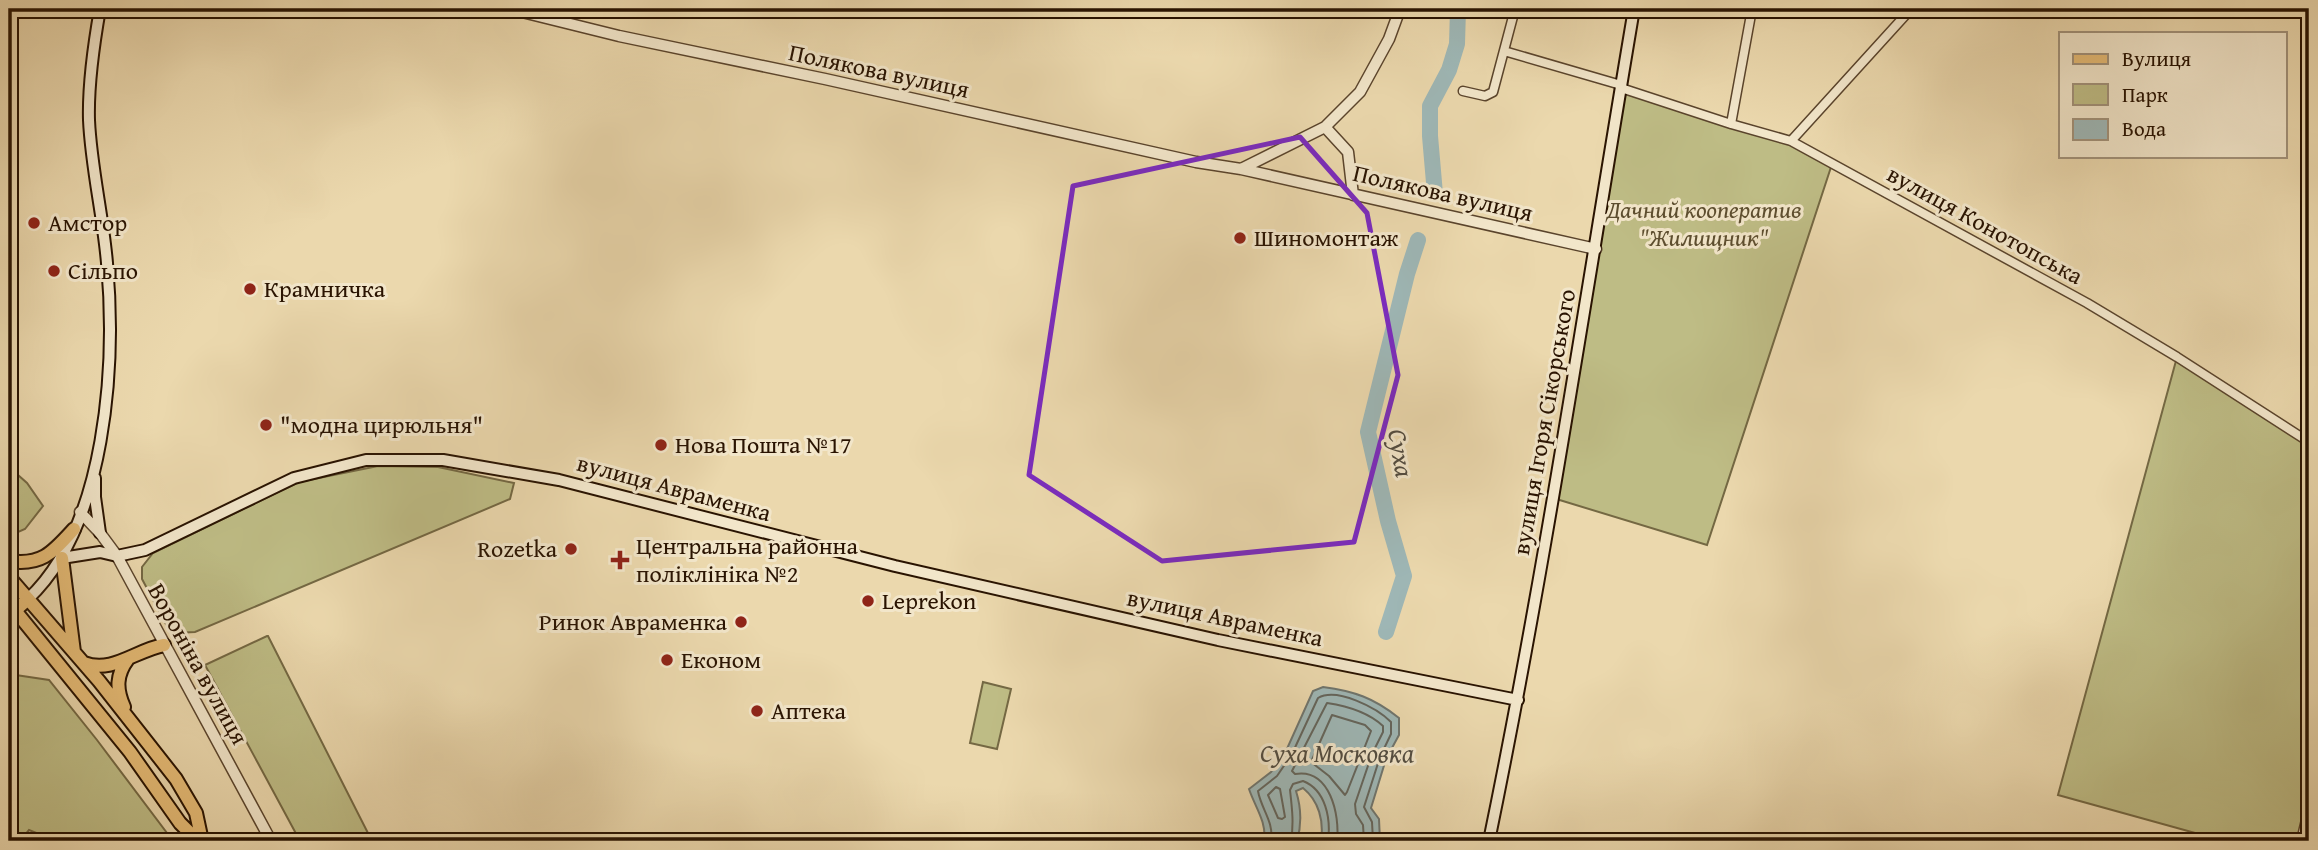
<svg xmlns="http://www.w3.org/2000/svg" width="2318" height="850" font-family="'Gentium Book Plus',serif">
  <rect width="100%" height="100%" fill="#ebd8ad"/>
  <filter id="stains"><feTurbulence type="fractalNoise" baseFrequency=".00286" numOctaves="4"/><feColorMatrix values="0 0 0 0 .2 0 0 0 0 .09 0 0 0 0 .02 0 0 0 .5 -.17"/></filter>
  <radialGradient id="worn" r=".72"><stop offset=".6" stop-color="#630" stop-opacity="0"/><stop offset="1" stop-color="#630" stop-opacity=".3"/></radialGradient>
  <path fill="#bebc85" stroke="#746843" stroke-width="2" d="M1621,85L1791,141L1832,164L1707,545L1553,498Z
    M2177,357L2309,442V813L2301,841H2224L2058,795Z
    M378,466L438,467L514,483L510,499L195,632L175,633L168,628L142,579V567L153,553L299,482Z
    M9,467L27,483L43,506L25,529L9,536Z
    M267,636H268L372,841H300L205,665Z
    M9,674L49,680L97,740L173,841H56L29,830L20,841H9Z
    M983,682L1011,689L997,749L970,743Z"/>
  <path fill="#9eb7b6" stroke="#6f756e" stroke-width="2" d="M1323,687C1354,691 1374,698 1399,718V735L1386,759L1371,808L1379,819L1380,841H1321C1324,821 1319,801 1303,788L1296,791C1301,807 1302,824 1297,841H1264C1267,822 1255,807 1249,789L1271,772L1286,751L1313,691Z"/>
  <g fill="none" stroke-linecap="round" stroke-linejoin="round">
    <path stroke="#64655c" stroke-width="2" d="M1332,715L1365,725L1371,731L1347,792L1345,795L1329,776L1311,762Z
      M1276,787L1280,789L1285,817L1282,819L1278,818L1268,795Z
      M1271,841C1274,821 1261,809 1258,791L1277,776L1292,754L1318,698C1337,687 1377,708 1391,722V734L1380,757L1364,807L1372,822L1373,841
      M1291,841C1294,823 1292,808 1290,790L1293,784L1303,781C1326,790 1331,819 1328,841
      M1337,841C1340,815 1330,768 1295,774L1292,771L1327,703C1347,706 1368,712 1383,726V732L1372,754L1355,804L1356,814L1363,825L1364,841"/>
    <path stroke="#9eb7b6" stroke-width="16" d="M1435,194L1430,136V106L1449,70L1457,44L1458,9
      M1386,632L1404,576L1388,521L1368,432L1407,274L1418,240"/>
    <defs>
      <path id="minor" d="M1504,51L1621,85
        M1621,88L1731,124L1791,141L2087,303L2177,357L2309,442
        M1463,91L1485,96L1493,92L1515,9
        M1731,124L1752,9
        M1791,141L1911,9
        M2301,841L2309,807"/>
      <path id="tertiary" d="M510,9L619,36L825,79L1196,162L1241,169L1596,249
        M1241,169L1325,127
        M1353,195L1348,152L1325,127L1360,92L1389,39L1400,9
        M80,512L100,533L117,556L271,841"/>
      <path id="secondary" d="M95,478V497L100,533
        M62,558L100,552L117,556L145,550L294,478L366,460H443L559,480L895,566L1218,640L1518,700
        M28,599C107,525 116,364 107,263C103,215 91,167 89,120C88,85 94,43 100,9
        M1489,841C1546,565 1587,286 1634,9"/>
      <path id="primary" d="M9,616L28,599"/>
      <path id="trunk" d="M62,558L74,652
        M9,561C42,566 53,552 74,529
        M9,577L99,681L176,779L196,813L202,841
        M9,603L130,752L180,823L198,841
        M84,663C112,674 136,650 164,645
        M124,707C116,689 116,675 128,659"/>
    </defs>
    <use href="#minor" stroke="#5a442c" stroke-width="11"/>
    <use href="#tertiary" stroke="#5a442c" stroke-width="13"/>
    <use href="#secondary" stroke="#291301" stroke-width="14"/>
    <use href="#primary" stroke="#291301" stroke-width="16"/>
    <use href="#trunk" stroke="#291301" stroke-width="16"/>
    <use href="#minor" stroke="#f2e6ca" stroke-width="8"/>
    <use href="#tertiary" stroke="#f2e6ca" stroke-width="10"/>
    <use href="#secondary" stroke="#f2e6ca" stroke-width="10"/>
    <use href="#primary" stroke="#e6bc76" stroke-width="12"/>
    <use href="#trunk" stroke="#e6bc76" stroke-width="12"/>
    <path stroke="#291301" stroke-width="2.5" stroke-dasharray="12 12" stroke-linecap="butt" d="M9,12L10,9"/>
  </g>
  <path fill="none" stroke="#7b2cbf" stroke-width="5" stroke-linejoin="round" d="M1300,137L1367,213L1398,375L1354,542L1162,561L1029,475L1073,186Z"/>
  <g fill="#8f2418" stroke="#f2e6ca" stroke-width="2.5">
    <circle cx="34" cy="223" r="7"/>
    <circle cx="1240" cy="238" r="7"/>
    <circle cx="54" cy="271" r="7"/>
    <circle cx="250" cy="289" r="7"/>
    <circle cx="266" cy="425" r="7"/>
    <circle cx="661" cy="445" r="7"/>
    <circle cx="571" cy="549" r="7"/>
    <path d="M616.5 549.5h7v7h7v7h-7v7h-7v-7h-7v-7h7z"/>
    <circle cx="868" cy="601" r="7"/>
    <circle cx="741" cy="622" r="7"/>
    <circle cx="667" cy="660" r="7"/>
    <circle cx="757" cy="711" r="7"/>
  </g>
  <g text-anchor="middle" stroke-width="6" stroke-linejoin="round" paint-order="stroke">
    <g font-size="24" fill="#291301" stroke="#f2e6ca">
      <text transform="translate(879 71) rotate(12)" y="8">Полякова вулиця</text>
      <text transform="translate(1443 193) rotate(13)" y="8">Полякова вулиця</text>
      <text transform="translate(1985 225) rotate(29)" y="8">вулиця Конотопська</text>
      <text transform="translate(1544 422) rotate(-80)" y="8">вулиця Ігоря Сікорського</text>
      <text transform="translate(674 488) rotate(15)" y="8">вулиця Авраменка</text>
      <text transform="translate(1225 618) rotate(12)" y="8">вулиця Авраменка</text>
      <text transform="translate(198 664) rotate(61)" y="8">Вороніна вулиця</text>
    </g>
    <g font-size="24" font-style="italic" fill="#5d4e2f" stroke="#f2e6ca">
      <text x="1704" y="218">Дачний кооператив<tspan x="1704" dy="28">"Жилищник"</tspan></text>
    </g>
    <g font-size="24" fill="#291301" stroke="#f2e6ca" text-anchor="start">
      <text x="48" y="231">Амстор</text>
      <text x="1254" y="246">Шиномонтаж</text>
      <text x="68" y="279">Сільпо</text>
      <text x="264" y="297">Крамничка</text>
      <text x="280" y="433">"модна цирюльня"</text>
      <text x="675" y="453">Нова Пошта №17</text>
      <text x="636" y="554">Центральна районна<tspan x="636" dy="28">поліклініка №2</tspan></text>
      <text x="557" y="557" text-anchor="end">Rozetka</text>
      <text x="882" y="609">Leprekon</text>
      <text x="727" y="630" text-anchor="end">Ринок Авраменка</text>
      <text x="681" y="668">Економ</text>
      <text x="771" y="719">Аптека</text>
    </g>
    <g font-size="26" font-style="italic" fill="#524c40" stroke="#f2e6ca">
      <text transform="translate(1401 453) rotate(80)" y="9">Суха</text>
      <text x="1337" y="762">Суха Московка</text>
    </g>
  </g>
  <rect width="2318" height="850" fill="none" stroke="#ebd8ad" stroke-width="35"/>
  <rect x="10" y="10" width="2297" height="829" fill="none" stroke="#291301" stroke-width="3.5"/>
  <rect x="18" y="18" width="2283" height="815" fill="none" stroke="#291301" stroke-width="2"/>
  <rect x="2059" y="32" width="228" height="126" fill="#f2e6ca" stroke="#a2927a" stroke-width="2"/>
  <rect x="2073" y="54" width="35" height="10" fill="#e6bc76" stroke="#a2927a" stroke-width="2"/>
  <text x="2122" y="66" font-size="21" fill="#291301">Вулиця</text>
  <rect x="2073" y="84" width="35" height="21" fill="#bebc85" stroke="#a2927a" stroke-width="2"/>
  <text x="2122" y="102" font-size="21" fill="#291301">Парк</text>
  <rect x="2073" y="119" width="35" height="21" fill="#9eb7b6" stroke="#a2927a" stroke-width="2"/>
  <text x="2122" y="136" font-size="21" fill="#291301">Вода</text>
  <rect width="100%" height="100%" filter="url(#stains)"/>
  <rect width="100%" height="100%" fill="url(#worn)"/>
</svg>
